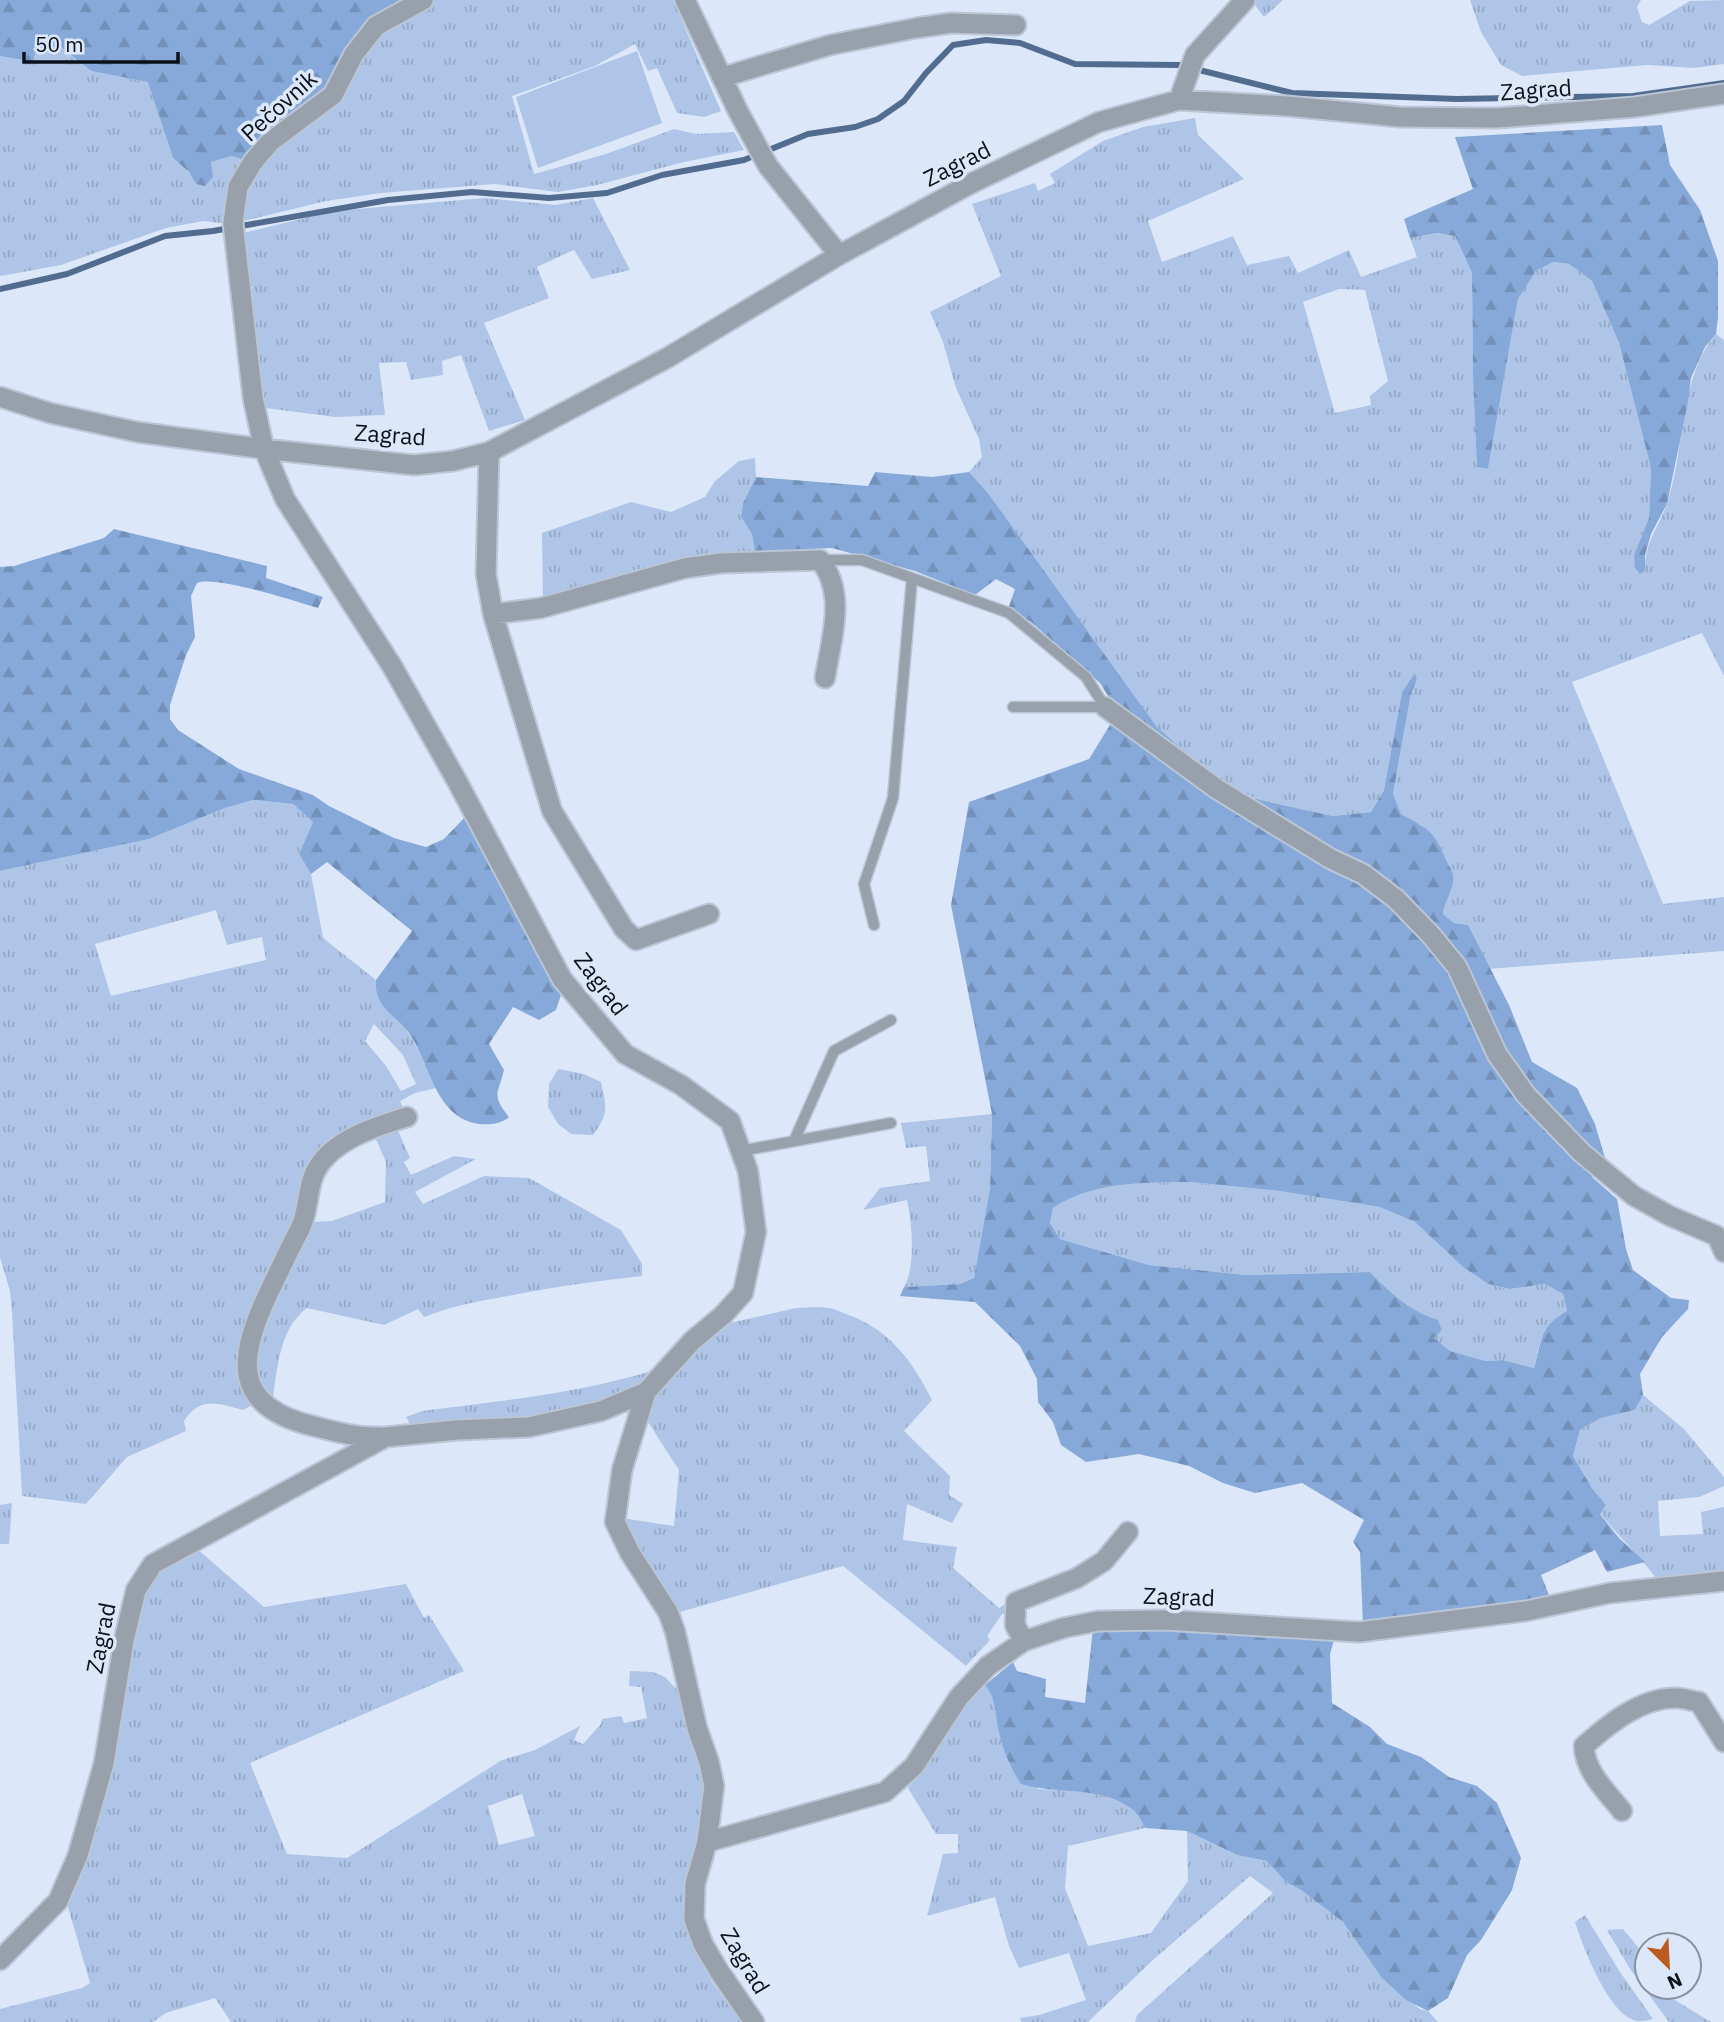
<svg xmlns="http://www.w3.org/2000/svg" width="1724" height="2022" font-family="'IBM Plex Sans',sans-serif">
  <defs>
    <pattern id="grass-tufts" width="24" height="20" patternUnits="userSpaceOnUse" patternTransform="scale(1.75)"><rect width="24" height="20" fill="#aec5e7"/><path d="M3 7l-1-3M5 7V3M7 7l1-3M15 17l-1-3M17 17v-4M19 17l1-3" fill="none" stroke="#94a8c6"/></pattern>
    <pattern id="forest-firs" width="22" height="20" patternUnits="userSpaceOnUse" patternTransform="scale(1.75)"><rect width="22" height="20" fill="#87a9d9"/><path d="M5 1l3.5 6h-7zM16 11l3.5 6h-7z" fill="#7390ba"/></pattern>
  </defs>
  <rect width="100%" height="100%" fill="#dce8f9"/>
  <path fill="url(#grass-tufts)" fill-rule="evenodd" d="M433,0H673L721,111L704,117L677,113L657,68L648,71L635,44L595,66L512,96L534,174L606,154L674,129L696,134L734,132L744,150L684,162L597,185L558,192L495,184L381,193L326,201L239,222L248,187L260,164L379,36L431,5Z
    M1251,0H1283L1264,17Z
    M1470,0H1641L1637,7L1642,22L1649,25L1690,1L1724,0V64L1694,68L1647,65L1522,76L1501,65L1481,32Z
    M37,47H61L91,71L149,82L173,158L189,172L196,184L211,162L232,156L247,161L228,224L203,221L166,228L61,265L0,276V56L33,62Z
    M1195,118L1198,135L1244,179L1148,221L1162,262L1233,236L1247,265L1289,256L1298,273L1349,250L1361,277L1417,257L1410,238L1437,233L1455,236L1472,273L1473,379L1477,467L1488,469L1518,299L1536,271L1553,262L1569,264L1592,281L1619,343L1651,468L1649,518L1634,555L1645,570C1645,541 1658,529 1667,504C1686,449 1678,379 1716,334L1724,340V676L1702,633L1572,682L1663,904L1724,897V951L1488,969L1468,925L1454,923L1443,914L1444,903L1451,889L1423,826L1401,814L1393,794L1411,693L1417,680L1415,674L1402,692L1384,790L1371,812L1333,816L1233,794L1157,727L988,493L969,472L982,457L979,439L956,388L943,342L930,312L1001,276L972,204L1035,183L1038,191L1055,183L1050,174L1103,141L1143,127ZM1339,289L1365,290L1388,381L1370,396L1371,405L1335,413L1303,302Z
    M485,198L555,205L593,198L630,270L592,279L574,250L537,267L549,298L484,323L525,420L489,431L461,355L442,361L443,375L411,380L406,362L379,363L385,415L335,417L251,406L245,353L256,334L243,328L245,294L253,288L245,275L240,234L334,211Z
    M755,458L756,477L743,503L741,517L752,534L755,552L687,559L543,601L542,533L631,502L671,512L705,497L715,481L739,461Z
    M253,800L293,804L313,822L299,854L311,874L323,938L376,980C373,1006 396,1015 409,1034C420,1050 427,1071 436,1088L415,1093L400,1101L405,1112L344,1138L303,1197L246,1336L256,1403L243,1410C218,1403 200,1396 184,1421L186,1431L127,1457L86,1504L22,1496L12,1313L10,1291L0,1257V871L149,839L225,808ZM216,910L227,945L262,937L266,960L111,996L95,944ZM374,1024L403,1055L416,1084L401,1091L386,1066L365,1041Z
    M558,1069L584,1074L601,1082C606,1106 610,1113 593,1135L571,1134L558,1124L548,1107L549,1084Z
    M992,1114L990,1188L974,1278L960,1284L904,1287C916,1266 912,1223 907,1200L863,1210L880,1188L930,1181L926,1146L906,1148L901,1123Z
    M396,1126L410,1158L404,1162L411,1175L454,1156L476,1159L415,1192L423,1204L484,1176L529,1178L621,1230L642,1264V1276C596,1281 553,1287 508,1296C479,1301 452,1306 424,1317L418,1309L384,1325L307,1308C278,1329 277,1373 272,1405L251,1369L252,1350L311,1222L332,1221L385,1202L386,1162L375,1137Z
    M1190,1182L1279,1191L1381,1207L1415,1222L1463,1267L1488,1284L1510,1289L1545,1284L1563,1294L1567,1311C1541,1325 1540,1341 1534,1368L1503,1360L1486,1361L1450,1351L1433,1338L1442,1330L1438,1321C1409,1311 1391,1293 1370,1272L1246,1275L1149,1265L1060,1239L1050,1223L1053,1208C1093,1181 1144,1183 1190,1182Z
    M796,1308C806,1308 818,1306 829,1308C836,1309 843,1313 849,1315C890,1330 913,1362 932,1400L904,1431L950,1476L949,1495L963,1504L952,1523L907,1504L903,1540L957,1547L953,1568L999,1608L1008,1602V1613L1002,1614L987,1636L990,1640L966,1666L843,1566L676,1613L660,1593L622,1518L674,1526L679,1470L648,1422L658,1387L709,1332L730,1323Z
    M658,1369L635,1392L602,1406L496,1425L410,1424L406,1417L422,1411C501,1401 582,1393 658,1369Z
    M1643,1395L1684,1429L1724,1477V1486L1699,1497L1658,1501L1660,1536L1703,1534L1701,1512L1724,1507V1574L1686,1578H1656C1639,1555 1618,1536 1600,1513L1606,1505L1592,1488L1573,1456L1580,1430L1601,1418L1635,1410Z
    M12,1503L9,1544H0V1505Z
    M196,1548L264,1607L406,1584L424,1618L429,1615L464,1671L250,1763L287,1854L347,1858L502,1760L535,1750L580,1726L574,1740L583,1744L601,1724L602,1719L621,1716L624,1723L647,1718L641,1687L629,1686L630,1671L653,1672L665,1677L683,1696L705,1769L692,1941L712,1982L741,2022H231L215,1998L166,2013L153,2022H0V2009L82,1988L90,1983L66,1900L133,1617L153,1572ZM522,1794L535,1836L499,1845L488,1806Z
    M985,1685L993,1694L996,1708L1038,1789C1068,1790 1108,1790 1133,1810C1138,1814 1142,1822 1145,1828L1068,1846L1065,1888L1088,1946L1151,1933L1188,1881L1187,1831L1237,1855L1268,1861L1286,1882L1301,1890L1343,1922L1381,1977L1420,2009L1428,2011L1438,2022H1135L1137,2015L1273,1893L1250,1876L1154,1959L1088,2022H1021L1020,2018L1039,2015L1086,2000L1069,1953L1019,1968L1009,1946L995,1897L927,1916L943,1854L958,1853V1834H936L908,1788L936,1749L959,1710Z
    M1585,1915L1620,1972L1653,2019C1649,2020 1642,2022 1637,2021C1609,2016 1583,1947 1575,1922Z
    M1623,1929L1647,1958V1987H1666L1673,1999L1711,2022H1669L1630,1969L1607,1930Z"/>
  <path fill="url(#forest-firs)" fill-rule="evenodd" d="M0,0H411L328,93L247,161L232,156L211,162L213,177L205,186L196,184L189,172L173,158L148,82L91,71L61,47H37L33,62L0,56Z
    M1662,125L1670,165L1700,210L1718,261V318L1716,334L1705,347L1691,378L1687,407L1667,504L1651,534L1645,555V570L1640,574L1635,568L1634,555L1649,518L1651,468L1619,343L1592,281L1569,264L1553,262L1536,271L1518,299L1488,469L1477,467L1473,379L1472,273L1455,236L1437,233L1410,238L1404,219L1473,189L1455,137Z
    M875,472L932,477L969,472L988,493L1157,727L1233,794L1333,816L1371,812L1384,790L1402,692L1415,673L1417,680L1411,693L1393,794L1401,814C1429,829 1434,831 1446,860C1448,865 1453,871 1453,876C1455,888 1444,901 1443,914L1454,923L1468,925L1509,1005L1532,1062L1577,1088L1595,1124L1605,1158L1592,1177L1617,1199L1626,1249L1633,1270L1671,1298L1689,1300L1688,1309L1662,1337L1640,1374L1643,1395L1635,1410L1601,1418L1580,1430L1573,1456L1592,1488L1606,1505L1600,1514L1619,1538L1645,1562L1607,1572L1595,1550L1541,1575L1551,1600L1363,1625L1360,1552L1353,1542L1364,1520L1302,1483L1255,1493L1223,1483L1189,1466L1139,1454L1086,1462L1061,1445L1053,1422L1038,1402L1037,1379L1020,1346L975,1302L900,1296L904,1287L960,1284L974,1278L990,1188L992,1114L951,905L969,802L1089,759L1118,712L1100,683L1031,622L1008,609L1015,589L996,579L975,595L915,571L832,548L755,552L752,534L741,517L743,503L756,477L868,486ZM1190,1182L1279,1191L1380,1207L1415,1222L1463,1267L1488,1284L1510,1289L1545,1284L1563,1294L1567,1311C1539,1326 1542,1341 1534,1368L1503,1360L1486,1361L1450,1351L1434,1338L1442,1330L1438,1320C1409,1311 1391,1293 1370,1272L1246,1275L1149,1265L1060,1239L1050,1223L1053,1208C1093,1181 1144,1183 1190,1182Z
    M114,529L267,566L266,578L323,597L318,608C294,601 215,575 197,583L191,596L195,637L186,655L170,705V719L178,730L239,769L313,795L329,806L394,838L426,847L444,839L465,817L563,989L556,1010L539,1020L513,1007L489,1044L504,1070C498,1095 491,1094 509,1117C501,1124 490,1125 479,1124C435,1118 430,1063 409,1033C395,1015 373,1006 376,980L412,931L327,862L311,874L299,854L313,822L293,804L253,800L225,808L149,839L0,871V567L14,566L104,538Z
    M1161,1626L1307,1636L1334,1640L1330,1654L1332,1703L1370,1727L1387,1744L1421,1757L1449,1777L1477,1786L1497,1803L1521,1858L1512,1890L1481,1940L1467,1955L1448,1998L1428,2011L1406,2000L1381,1977L1343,1922L1301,1890L1286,1882L1267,1861L1237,1855L1187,1831L1145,1828C1142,1822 1138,1814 1133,1810C1102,1785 1057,1795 1021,1784C1011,1769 1003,1750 999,1732C995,1715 997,1699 985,1685L1013,1662L1017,1671L1046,1679L1045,1697L1085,1703L1093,1628Z"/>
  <path fill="#aec5e7" d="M637,51L662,123L538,168L516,97Z"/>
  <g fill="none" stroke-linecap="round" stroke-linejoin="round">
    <path stroke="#526c8f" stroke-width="6" d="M0,289L67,274L165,236L213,231L388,200L472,192L549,198L607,193L662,175L744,160L808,134L855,127L878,119L904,101L926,73L953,45L986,40L1020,43L1075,64L1179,65L1292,93L1457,99L1633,96L1724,83"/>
    <defs>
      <path id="lane" d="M821,560H862L1009,613L1086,677L1105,707
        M1013,707H1105
        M874,925L864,884L893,798L912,578
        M794,1141L834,1051L891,1020
        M741,1151L891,1123"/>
      <path id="street" d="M423,0L376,26L354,54L333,95L270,142L253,162L238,187L233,223L253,398L264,449L285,499L392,666L457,781L562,979L625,1054L681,1085L730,1121L748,1171L756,1232L743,1293L723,1315L692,1341L646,1392L622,1470L615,1522L630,1553L668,1612L675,1631L697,1728L709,1762L714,1786L707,1842L695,1884L694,1919L703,1944L719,1971L754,2022
        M685,0L738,111L768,166L839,255
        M723,77L830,45L916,28L951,23L1016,25
        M1179,100L1195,55L1245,0
        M0,397L50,413L137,432L264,449L414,465L453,461L489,452L667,358L839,255L974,182L1099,122L1179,100L1287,106L1400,117L1497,118L1635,107L1724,94
        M489,452L486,574L493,614L552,811L624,929L636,940L709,914
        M493,614L541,608L685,568L721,563L820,560C847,594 831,639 825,678
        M1105,707L1217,789L1331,859L1363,874L1396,899L1431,935L1457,967L1497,1054L1526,1095L1582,1153L1634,1196L1670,1216L1717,1236L1724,1252
        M381,1437C357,1438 336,1432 313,1426C229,1406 239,1356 269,1292C279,1271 289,1250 300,1229C311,1207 305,1180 323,1160C342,1137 380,1125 407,1117
        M1024,1641L1015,1625L1016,1602L1077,1578L1104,1561L1128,1532
        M1622,1811C1607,1792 1585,1772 1584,1746C1609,1724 1641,1697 1677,1698C1684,1698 1692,1701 1699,1702L1724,1742
        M707,1842L885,1792L914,1766L959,1697L988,1666L1024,1641L1063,1628L1098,1621L1165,1620L1359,1632L1526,1611L1610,1593L1724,1581
        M0,1960L58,1901L78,1855L104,1763L124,1640L136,1590L153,1564L386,1437L457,1430L529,1427L601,1411L646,1392"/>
    </defs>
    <use href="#lane" stroke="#bac5d5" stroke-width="13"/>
    <use href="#street" stroke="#bac5d5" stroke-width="23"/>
    <use href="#lane" stroke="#98a0ac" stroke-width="10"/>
    <use href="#street" stroke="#98a0ac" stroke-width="19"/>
  </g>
  <g text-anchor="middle" stroke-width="7" stroke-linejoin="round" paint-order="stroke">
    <g font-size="23" fill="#0a1019" stroke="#dce8f9">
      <text transform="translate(1536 90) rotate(-4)" y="8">Zagrad</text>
      <text transform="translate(279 106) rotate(-42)" y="8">Pečovnik</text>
      <text transform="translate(957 164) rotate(-27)" y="8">Zagrad</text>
      <text transform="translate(390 435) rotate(4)" y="8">Zagrad</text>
      <text transform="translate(601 984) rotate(53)" y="8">Zagrad</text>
      <text transform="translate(1179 1597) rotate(2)" y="8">Zagrad</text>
      <text transform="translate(101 1638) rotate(-79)" y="8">Zagrad</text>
      <text transform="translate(745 1961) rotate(59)" y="8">Zagrad</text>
    </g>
  </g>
  <g transform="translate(1668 1966) rotate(156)"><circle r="33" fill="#dce8f9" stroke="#88929f" stroke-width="2"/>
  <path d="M0-5L12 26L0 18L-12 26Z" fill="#bc5a20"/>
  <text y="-10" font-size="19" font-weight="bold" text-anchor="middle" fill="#0a1019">N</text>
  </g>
  <path d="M24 52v10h154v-10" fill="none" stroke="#0a1019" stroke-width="3.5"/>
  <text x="35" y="52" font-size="21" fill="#0a1019" stroke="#dce8f9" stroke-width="5" paint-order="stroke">50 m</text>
</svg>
